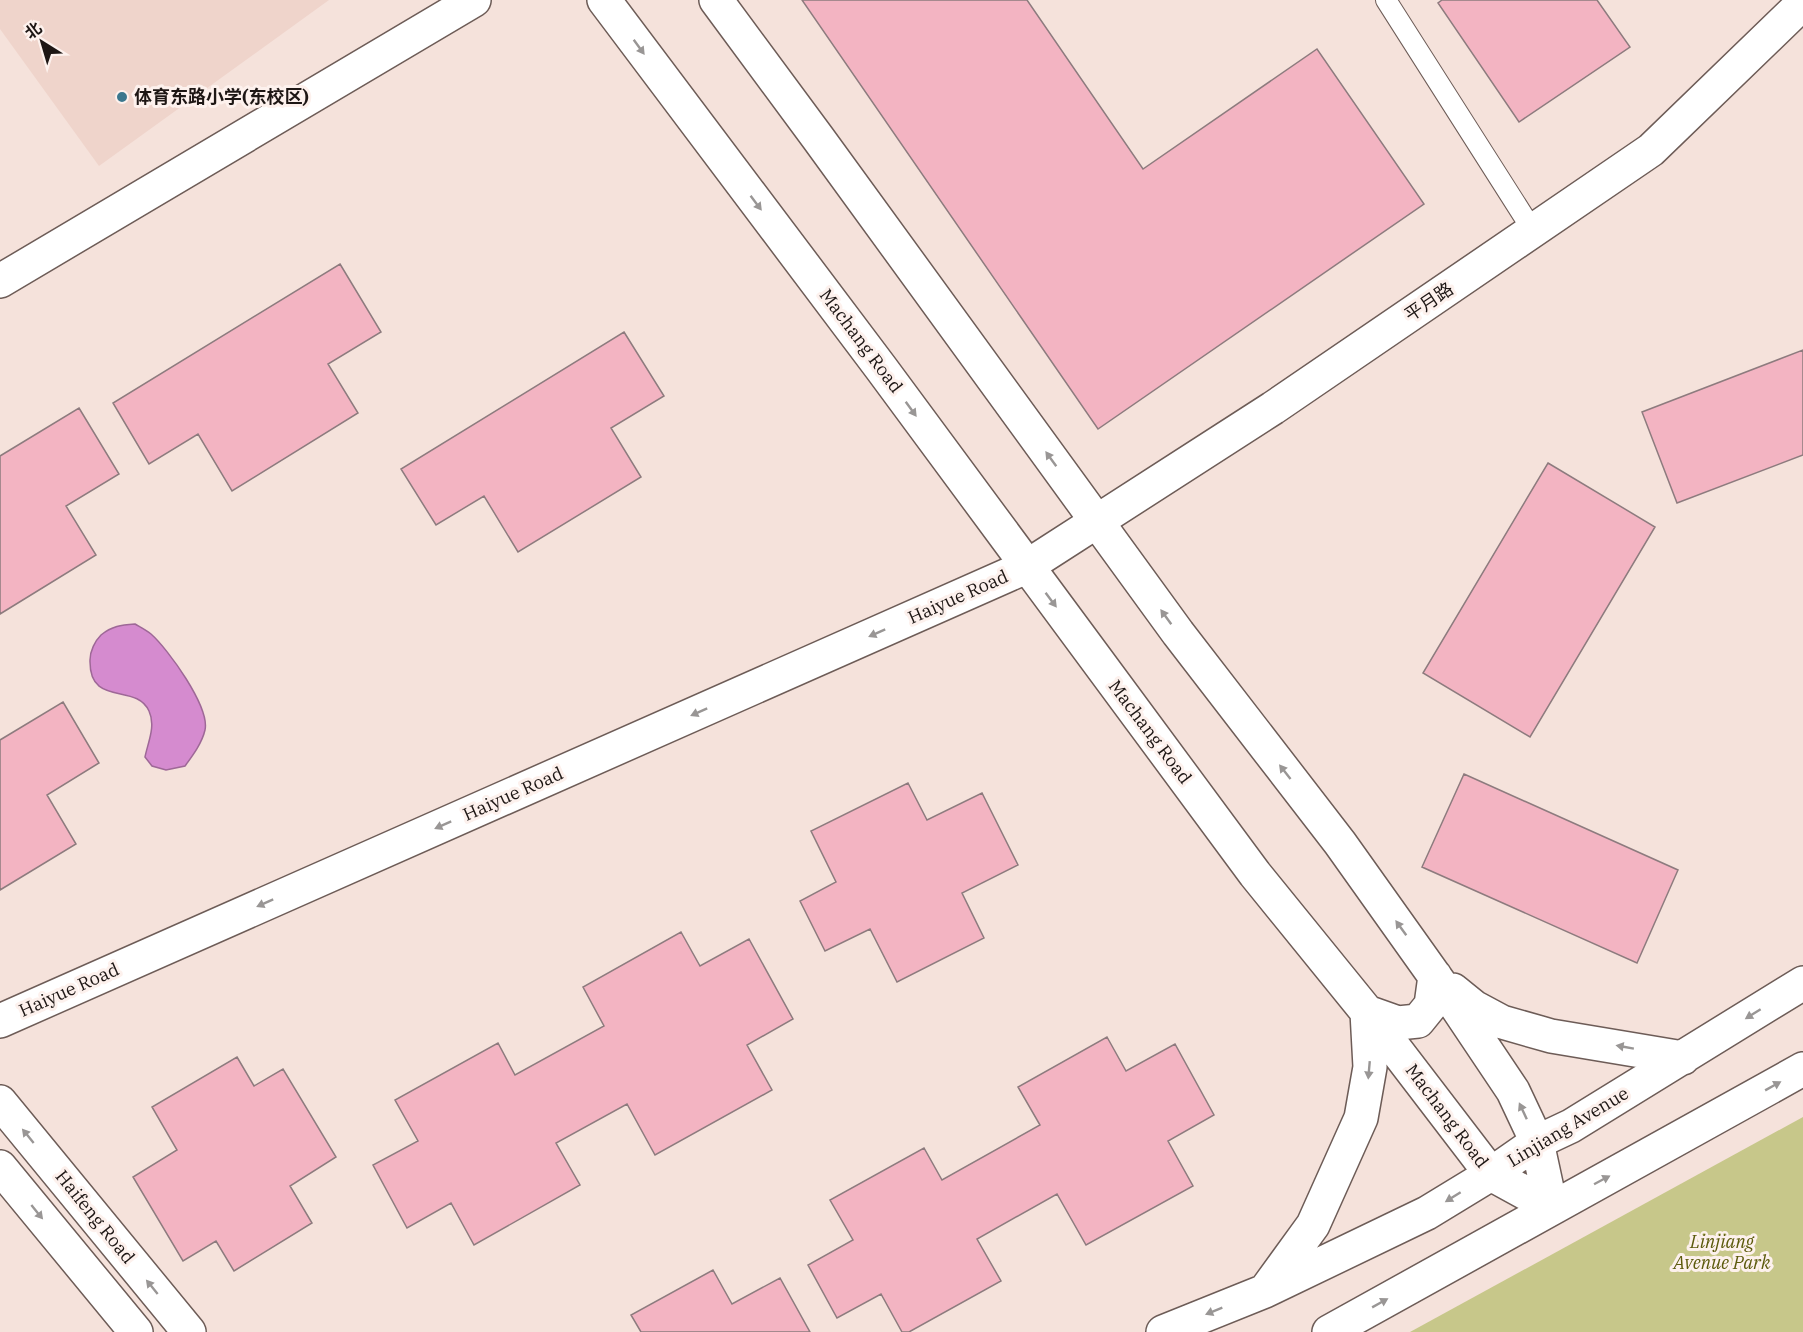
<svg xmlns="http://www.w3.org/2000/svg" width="1803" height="1332" font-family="'IBM Plex Serif','Noto Sans SC',serif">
  <rect width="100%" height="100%" fill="#f5e2db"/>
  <path fill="#efd4cb" d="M0,0H329L99,166L0,29Z"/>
  <path fill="#c7c78a" d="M1803,1117V1332H1410Z"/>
  <path fill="#d58bcf" stroke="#9e6897" stroke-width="1.5" d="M135,624C140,627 146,630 151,634C168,649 210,707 205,730C202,743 193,755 185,766L166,770L152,766L145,757C148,742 156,726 149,711C136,682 89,708 90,660C90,651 95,641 101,635C112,626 121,625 135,624Z"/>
  <path fill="#f3b4c2" stroke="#8d7b7e" stroke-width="1.5" d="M802,0H1027L1143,169L1317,49L1424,204L1098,429Z
    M1442,0H1597L1630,47L1519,122L1438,3Z
    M340,264L381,332L328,364L358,413L232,491L198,434L149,464L113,403Z
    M624,332L664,396L611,428L641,477L518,552L484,496L436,525L401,469Z
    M1803,350V455L1677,503L1642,412Z
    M79,408L119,474L66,506L96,555L0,614V456Z
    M1548,463L1655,527L1530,737L1423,673Z
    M63,702L99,763L47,795L76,844L0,890V740Z
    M1464,774L1678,870L1637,963L1422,867Z
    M908,783L927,820L982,793L1018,865L962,893L984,938L897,982L870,929L825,951L800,901L836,882L811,831Z
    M681,932L700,966L749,939L793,1019L747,1045L772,1090L655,1155L627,1104L556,1143L580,1185L474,1245L451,1203L407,1228L373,1165L418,1141L395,1100L498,1043L515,1075L604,1026L583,987Z
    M1107,1037L1126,1071L1175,1044L1214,1115L1168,1141L1193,1186L1086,1245L1057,1194L977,1239L1001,1281L909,1332H902L881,1294L837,1318L808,1265L853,1240L830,1200L924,1148L942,1180L1040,1125L1018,1087Z
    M237,1057L254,1086L283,1069L336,1157L290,1186L312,1223L234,1271L216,1241L183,1261L133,1177L177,1150L152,1107Z
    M713,1270L732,1304L780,1278L810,1332H641L631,1315Z"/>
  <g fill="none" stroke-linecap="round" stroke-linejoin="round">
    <defs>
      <path id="service" d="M1386,0L1533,231"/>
      <path id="minor" d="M0,281L474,0
        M0,1021L1026,567L1273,408L1651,150L1803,3"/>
      <path id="tertiary" d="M0,1102L189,1332
        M0,1167L136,1332"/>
      <path id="secondary" d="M604,0L881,368L1255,874L1367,1012L1491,1174L1551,1207
        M716,0L818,138L1178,633L1340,843L1456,1006L1513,1091L1537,1142L1551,1207
        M1453,990L1474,1007L1502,1022L1551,1036L1683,1058
        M1367,1012L1398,1023L1418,1021L1431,1005L1435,976
        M1268,1287L1313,1225L1361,1118L1370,1067L1367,1012
        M1163,1332L1265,1291L1427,1213L1491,1174L1537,1142L1571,1126L1803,983
        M1329,1332L1803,1069"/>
    </defs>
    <use href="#service" stroke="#6d5c57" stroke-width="22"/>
    <use href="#minor" stroke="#6d5c57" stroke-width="36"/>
    <use href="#tertiary" stroke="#6d5c57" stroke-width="36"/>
    <use href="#secondary" stroke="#6d5c57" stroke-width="36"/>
    <use href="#service" stroke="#fff" stroke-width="20"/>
    <use href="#minor" stroke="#fff" stroke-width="33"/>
    <use href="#tertiary" stroke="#fff" stroke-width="33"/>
    <use href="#secondary" stroke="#fff" stroke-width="33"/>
  </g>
  <defs><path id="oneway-solid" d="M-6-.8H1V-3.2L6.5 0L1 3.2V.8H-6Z" transform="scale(1.5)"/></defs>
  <g fill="#999695">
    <use href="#oneway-solid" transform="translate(639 47) rotate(54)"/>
    <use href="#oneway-solid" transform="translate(756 203) rotate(53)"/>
    <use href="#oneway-solid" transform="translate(911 409) rotate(54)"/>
    <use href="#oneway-solid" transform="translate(1051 459) rotate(-126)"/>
    <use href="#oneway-solid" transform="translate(1051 600) rotate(53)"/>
    <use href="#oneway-solid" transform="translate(1166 617) rotate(-126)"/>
    <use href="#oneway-solid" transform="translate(877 633) rotate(156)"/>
    <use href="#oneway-solid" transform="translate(699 712) rotate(156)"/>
    <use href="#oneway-solid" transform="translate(1285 772) rotate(-128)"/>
    <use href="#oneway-solid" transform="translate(443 825) rotate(156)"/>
    <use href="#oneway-solid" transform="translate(265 903) rotate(156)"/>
    <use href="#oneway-solid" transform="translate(1401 928) rotate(-126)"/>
    <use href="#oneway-solid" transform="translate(1753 1014) rotate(148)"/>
    <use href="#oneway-solid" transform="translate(1625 1047) rotate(-170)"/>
    <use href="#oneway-solid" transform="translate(1369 1070) rotate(95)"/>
    <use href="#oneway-solid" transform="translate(1773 1086) rotate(-29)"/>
    <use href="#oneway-solid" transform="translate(1523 1111) rotate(-115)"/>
    <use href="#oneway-solid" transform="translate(28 1136) rotate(-129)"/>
    <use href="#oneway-solid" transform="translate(1602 1180) rotate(-28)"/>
    <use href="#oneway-solid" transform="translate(1453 1197) rotate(148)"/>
    <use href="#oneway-solid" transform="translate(37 1212) rotate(51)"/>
    <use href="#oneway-solid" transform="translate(152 1287) rotate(-129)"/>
    <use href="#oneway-solid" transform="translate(1380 1303) rotate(-29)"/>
    <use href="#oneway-solid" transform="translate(1214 1311) rotate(158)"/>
  </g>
  <circle fill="#3b778e" stroke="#fdf1ed" stroke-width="2" cx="122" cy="97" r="6"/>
  <g text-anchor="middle" stroke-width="6" stroke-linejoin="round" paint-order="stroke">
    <g font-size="18" font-weight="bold" fill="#1d1614" stroke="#fdf1ed" text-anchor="start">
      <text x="134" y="103">体育东路小学(东校区)</text>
    </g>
    <g font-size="18" fill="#1d1614" stroke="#fdf1ed">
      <text transform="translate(1429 302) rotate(-34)" y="6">平月路</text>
      <text transform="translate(861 341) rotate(53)" y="6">Machang Road</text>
      <text transform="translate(958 597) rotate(-24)" y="6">Haiyue Road</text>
      <text transform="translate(1150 732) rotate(53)" y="6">Machang Road</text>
      <text transform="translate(513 794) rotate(-24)" y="6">Haiyue Road</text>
      <text transform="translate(69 990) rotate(-24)" y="6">Haiyue Road</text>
      <text transform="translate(1447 1116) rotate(53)" y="6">Machang Road</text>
      <text transform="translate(1568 1127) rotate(-31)" y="6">Linjiang Avenue</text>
      <text transform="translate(95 1217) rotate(51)" y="6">Haifeng Road</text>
    </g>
    <g font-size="18" font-style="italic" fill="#5c5a0c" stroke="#fdf1ed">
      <text x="1722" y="1248">Linjiang<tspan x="1722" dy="21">Avenue Park</tspan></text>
    </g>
  </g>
  <g transform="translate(42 42) rotate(323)" stroke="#fdf1ed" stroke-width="4.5" paint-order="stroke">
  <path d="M0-4.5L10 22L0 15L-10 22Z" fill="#1d1614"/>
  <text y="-9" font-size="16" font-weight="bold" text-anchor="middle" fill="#1d1614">北</text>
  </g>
</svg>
